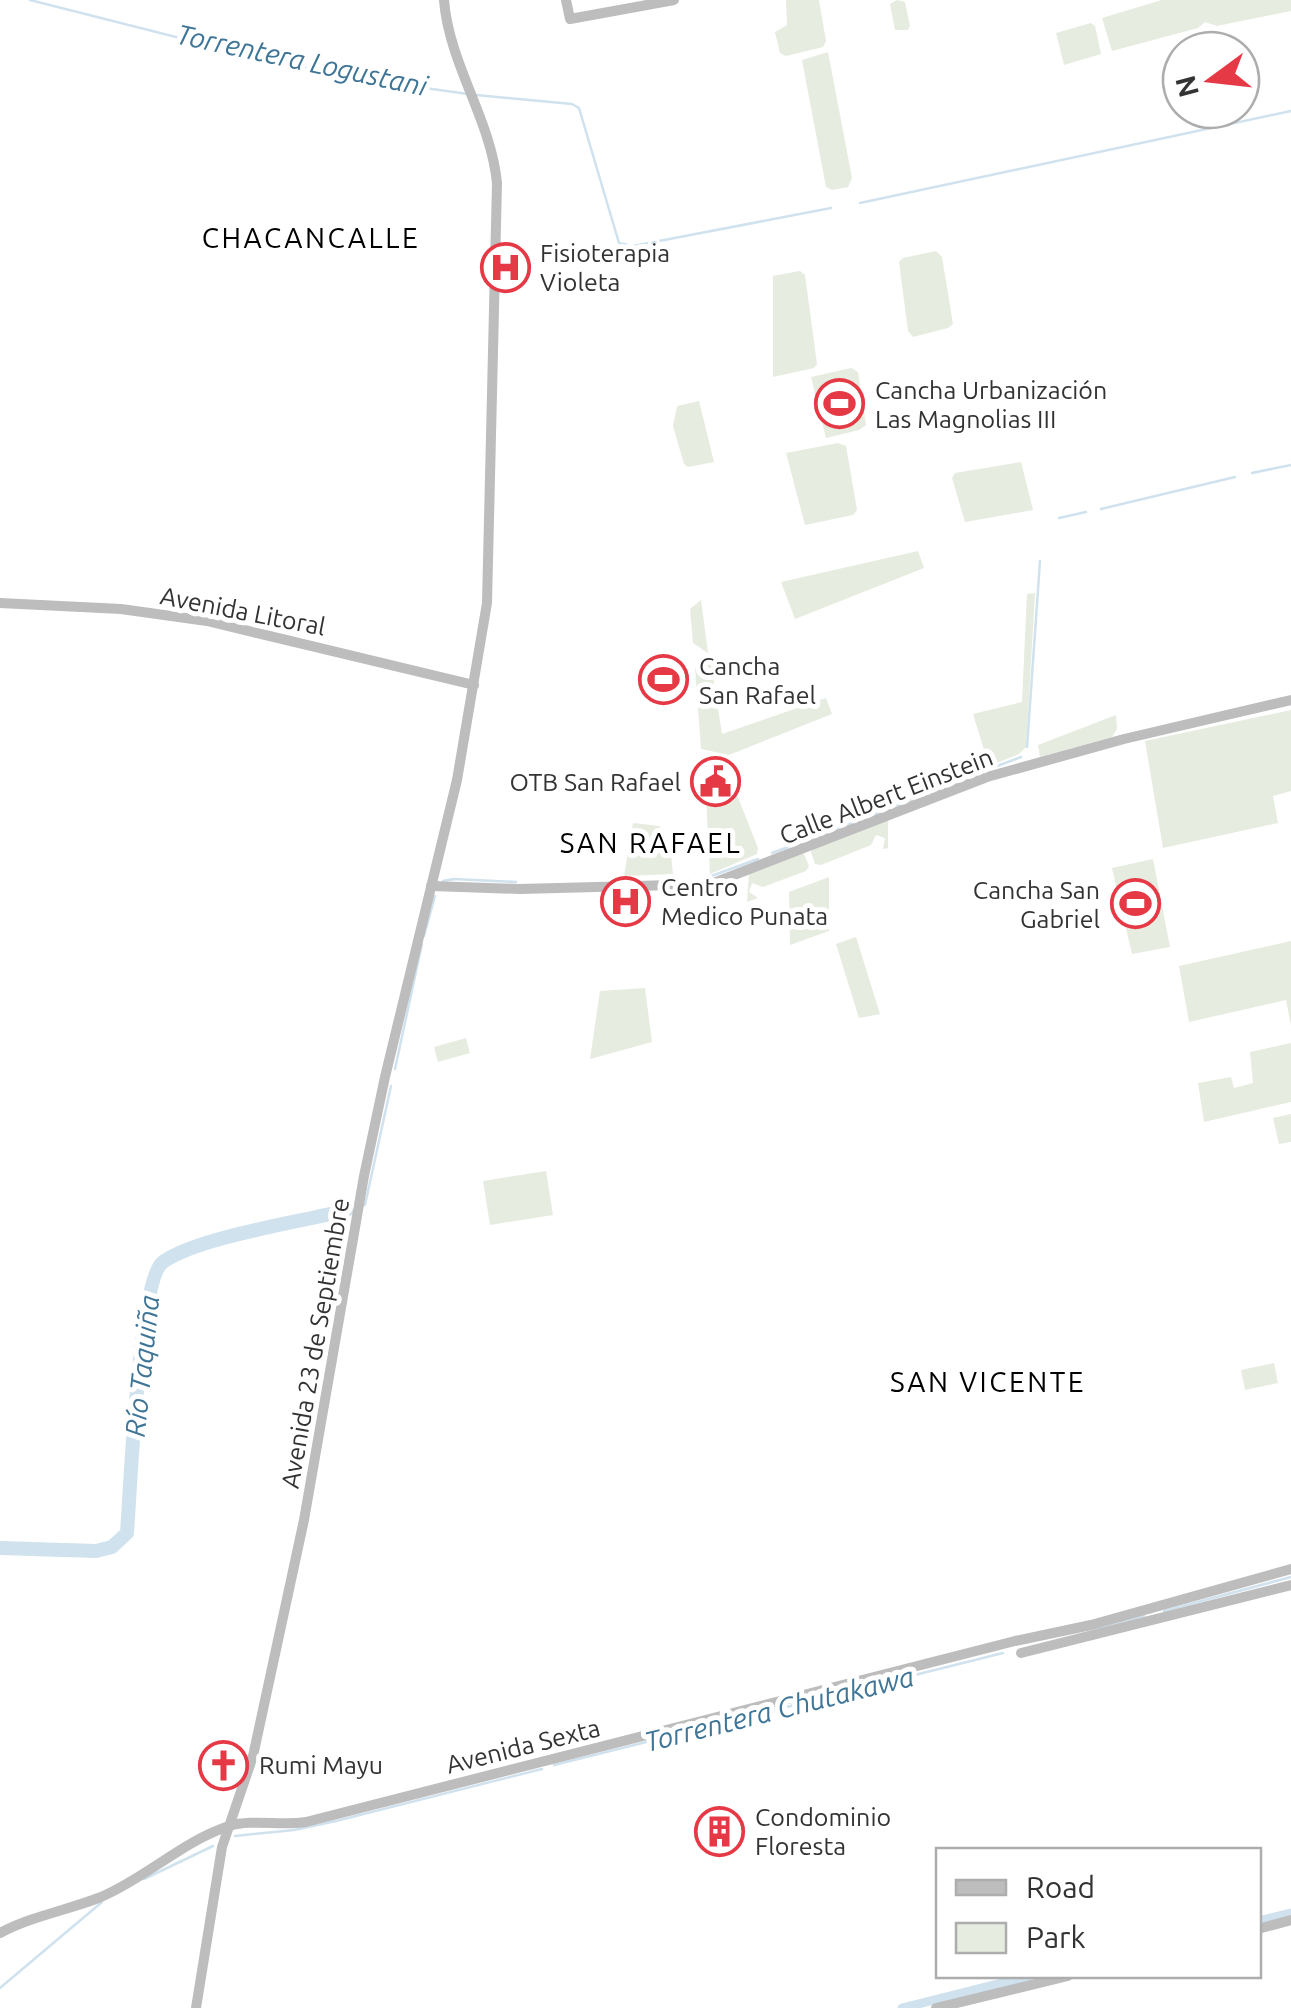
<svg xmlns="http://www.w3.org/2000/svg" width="1291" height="2008" font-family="Ubuntu,sans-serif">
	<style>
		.green { fill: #e6ecdf }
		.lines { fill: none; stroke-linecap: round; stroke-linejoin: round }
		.stream { stroke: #cfe2ee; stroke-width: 2.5 }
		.canal { stroke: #cfe2ee; stroke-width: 9 }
		.river { stroke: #cfe2ee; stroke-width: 14 }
		.secondary { stroke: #bdbdbd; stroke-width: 10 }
		.labels { text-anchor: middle; stroke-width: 10; stroke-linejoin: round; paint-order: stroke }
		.poi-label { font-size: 25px; fill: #333; stroke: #fff; text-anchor: start }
		.street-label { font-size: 25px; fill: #333; stroke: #fff }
		.water-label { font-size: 28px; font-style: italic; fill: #3f7597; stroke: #fff }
		.neighbourhood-label { font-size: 28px; letter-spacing: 2.5px; fill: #000; stroke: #fff }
	</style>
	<rect width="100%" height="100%" fill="#fff"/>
	<g class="green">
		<path d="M786 0H819L826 41 823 47 786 56 780 53 775 32 787 25Z"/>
		<path d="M897 0 905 2 910 26 908 30H895L890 4Z"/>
		<path d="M1162 0H1291V11L1217 26 1205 22 1198 28 1112 51 1102 18Z"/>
		<path d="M1091 23 1095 26 1101 54 1064 65 1056 33Z"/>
		<path d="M828 52 852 178 848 187 832 190 826 187 802 60Z"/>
		<path d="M936 251 942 257 953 324 948 328 913 337 908 331 899 262 903 258Z"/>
		<path d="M800 271 805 275 817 364 814 368 773 377V276Z"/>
		<path d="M851 368 858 372 866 425 859 430 826 438 811 377Z"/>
		<path d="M699 401 714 462 688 467 684 464 673 426 677 406Z"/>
		<path d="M838 443 846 446 857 510 853 515 805 525 786 453Z"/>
		<path d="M1021 462 1033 510 965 522 952 478 955 473Z"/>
		<path d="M918 551 924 568 795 619 781 582Z"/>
		<path d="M1035 593 1026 747 1019 754 989 766 973 714 1022 702 1027 594Z"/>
		<path d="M701 600 708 653 693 643 690 609Z"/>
		<path d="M711 663 722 734 826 698 832 714 729 755 701 749 695 668Z"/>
		<path d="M648 665 685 672 680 695 644 689Z"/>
		<path d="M1291 710V791L1273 796 1278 823 1163 848 1145 741Z"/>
		<path d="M1116 715 1117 729 1112 737 1040 757 1038 745Z"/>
		<path d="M704 759 723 763 726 767 758 848 757 854 710 874Z"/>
		<path d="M888 817V848L883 849 885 838 876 835 871 845 821 865 815 864 811 852 813 848Z"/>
		<path d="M633 823 659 826C672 840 671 856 673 874L624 876Z"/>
		<path d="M800 853 804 854 809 866 806 871 763 887 752 883 749 892 758 898 747 902 749 873Z"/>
		<path d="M1153 859 1170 947 1132 954 1112 868Z"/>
		<path d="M829 877V931L790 945 789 892Z"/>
		<path d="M856 937 880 1014 859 1018 836 944Z"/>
		<path d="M1291 941V1026L1286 1000 1189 1022 1179 966Z"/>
		<path d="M645 988 652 1042 590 1059 600 991Z"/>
		<path d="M466 1038 470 1053 438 1062 434 1047Z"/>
		<path d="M1291 1043V1102L1204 1122 1198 1083 1231 1077 1234 1088 1253 1083 1250 1052Z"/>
		<path d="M1291 1114V1142L1279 1144 1273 1118Z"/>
		<path d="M546 1171 553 1215 490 1225 483 1181Z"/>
		<path d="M1274 1363 1278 1383 1245 1390 1241 1370Z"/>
	</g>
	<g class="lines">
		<g class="stream">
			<path d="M30 0 275 62 382 82 468 94"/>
			<path d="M476 95 572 104 579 108 619 243 633 246 831 208"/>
			<path d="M860 203 1291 111"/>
			<path d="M1252 473 1291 465"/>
			<path d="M1101 509 1235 477"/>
			<path d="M1059 518 1086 512"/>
			<path d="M1027 747 1040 561"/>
			<path d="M992 768 1021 757"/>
			<path d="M874 814 979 773"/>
			<path d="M772 853 861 820"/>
			<path d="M703 879 758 859"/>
			<path d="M443 881 454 879 516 882"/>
			<path d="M424 936 435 896"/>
			<path d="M395 1069 422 944"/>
			<path d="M365 1205 391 1086"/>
			<path d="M1164 1611 1291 1577"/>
			<path d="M1094 1629 1144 1616"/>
			<path d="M554 1765 1003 1653"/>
			<path d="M235 1836 294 1830 336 1821 542 1769"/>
			<path d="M144 1879 213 1846"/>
			<path d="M0 1988 102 1902"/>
		</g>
		<g class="canal">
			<path d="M1258 1921 1291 1913"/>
			<path d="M902 2008 1030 1976"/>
		</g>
		<path class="river" d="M0 1548 96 1551 112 1547 127 1533C130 1493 139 1279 163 1262 198 1237 301 1222 347 1210"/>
		<g class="secondary">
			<path d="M566 0 570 19 674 0"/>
			<path d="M0 603 121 609 207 621 474 685"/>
			<path d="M431 886 520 889 711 884 987 777 1124 739 1291 700"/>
			<path d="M1021 1653 1291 1585"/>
			<path d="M1258 1929 1291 1920"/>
			<path d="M0 1933C32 1916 68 1910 101 1897 146 1878 183 1841 229 1826 253 1819 281 1826 306 1822L1015 1641 1091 1625 1291 1569"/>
			<path d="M196 2008 222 1847 253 1756 304 1520 364 1176 385 1077 457 780 487 603 497 183C491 120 449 64 444 0"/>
			<path d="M936 2008 1068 1976"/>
		</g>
	</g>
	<defs>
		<symbol id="hospital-ring" viewBox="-11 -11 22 22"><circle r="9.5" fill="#fff" stroke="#e63946" stroke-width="1.5"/><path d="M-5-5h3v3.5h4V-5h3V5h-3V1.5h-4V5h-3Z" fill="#e63946"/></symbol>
		<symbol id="stadium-ring" viewBox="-11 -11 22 22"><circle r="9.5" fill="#fff" stroke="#e63946" stroke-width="1.5"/><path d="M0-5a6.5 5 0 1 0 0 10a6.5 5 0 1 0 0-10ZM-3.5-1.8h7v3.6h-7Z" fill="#e63946"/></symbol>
		<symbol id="civic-ring" viewBox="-11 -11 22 22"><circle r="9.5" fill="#fff" stroke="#e63946" stroke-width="1.5"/><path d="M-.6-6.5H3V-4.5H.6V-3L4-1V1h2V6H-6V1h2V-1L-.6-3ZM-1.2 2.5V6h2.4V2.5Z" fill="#e63946"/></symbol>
		<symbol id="church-ring" viewBox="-11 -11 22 22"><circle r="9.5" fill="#fff" stroke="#e63946" stroke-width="1.5"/><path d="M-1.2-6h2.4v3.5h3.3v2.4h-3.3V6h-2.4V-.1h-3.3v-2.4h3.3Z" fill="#e63946"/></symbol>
		<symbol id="building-ring" viewBox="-11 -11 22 22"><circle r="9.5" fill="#fff" stroke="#e63946" stroke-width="1.5"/><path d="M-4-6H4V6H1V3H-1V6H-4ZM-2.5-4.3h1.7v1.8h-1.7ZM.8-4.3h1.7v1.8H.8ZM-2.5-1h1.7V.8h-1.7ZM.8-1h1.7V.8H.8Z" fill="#e63946"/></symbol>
	</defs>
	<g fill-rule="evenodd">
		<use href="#hospital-ring" x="478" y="240" width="55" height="55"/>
		<use href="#stadium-ring" x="812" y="376" width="55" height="55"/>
		<use href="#stadium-ring" x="636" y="652" width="55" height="55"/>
		<use href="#civic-ring" x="688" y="754" width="55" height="55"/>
		<use href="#hospital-ring" x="598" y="874" width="55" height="55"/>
		<use href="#stadium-ring" x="1108" y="876" width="55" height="55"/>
		<use href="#church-ring" x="196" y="1738" width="55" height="55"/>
		<use href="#building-ring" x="692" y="1804" width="55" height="55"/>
	</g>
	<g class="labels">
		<g class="poi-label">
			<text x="540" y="262">Fisioterapia<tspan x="540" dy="29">Violeta</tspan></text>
			<text x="875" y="399">Cancha Urbanización<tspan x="875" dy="29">Las Magnolias III</tspan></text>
			<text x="699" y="675">Cancha<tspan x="699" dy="29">San Rafael</tspan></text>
			<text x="681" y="791" text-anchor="end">OTB San Rafael</text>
			<text x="661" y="896">Centro<tspan x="661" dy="29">Medico Punata</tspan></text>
			<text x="1100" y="899" text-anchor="end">Cancha San<tspan x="1100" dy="29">Gabriel</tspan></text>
			<text x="259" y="1774">Rumi Mayu</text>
			<text x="755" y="1826">Condominio<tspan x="755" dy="29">Floresta</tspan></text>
		</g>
		<g class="street-label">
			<text transform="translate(243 611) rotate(11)" y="9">Avenida Litoral</text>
			<text transform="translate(886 796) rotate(-21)" y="9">Calle Albert Einstein</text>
			<text transform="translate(315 1343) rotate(-80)" y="9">Avenida 23 de Septiembre</text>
			<text transform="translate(523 1746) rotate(-14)" y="9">Avenida Sexta</text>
		</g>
		<g class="water-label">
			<text transform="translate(302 60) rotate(12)" y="10">Torrentera Logustani</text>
			<text transform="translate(142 1366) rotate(-84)" y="10">Río Taquiña</text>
			<text transform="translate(779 1709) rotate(-14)" y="10">Torrentera Chutakawa</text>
		</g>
		<g class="neighbourhood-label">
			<text x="311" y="248">CHACANCALLE</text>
			<text x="651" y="853">SAN RAFAEL</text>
			<text x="988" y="1392">SAN VICENTE</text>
		</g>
	</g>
	<rect x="936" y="1848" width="325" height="130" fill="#ffffff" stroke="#adadad" stroke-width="2.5"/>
	<rect x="956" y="1880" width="50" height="15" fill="#bdbdbd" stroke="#adadad" stroke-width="2.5"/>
	<text x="1026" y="1898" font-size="30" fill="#333333">Road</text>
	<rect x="956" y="1923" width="50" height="30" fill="#e6ecdf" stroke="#adadad" stroke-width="2.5"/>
	<text x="1026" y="1948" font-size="30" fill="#333333">Park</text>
	<g transform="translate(1211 80) rotate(255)"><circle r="48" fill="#ffffff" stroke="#adadad" stroke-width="2.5"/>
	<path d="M0-8L18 38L0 25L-18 38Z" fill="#e63946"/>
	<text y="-15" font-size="28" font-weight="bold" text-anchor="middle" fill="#333333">N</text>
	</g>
</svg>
